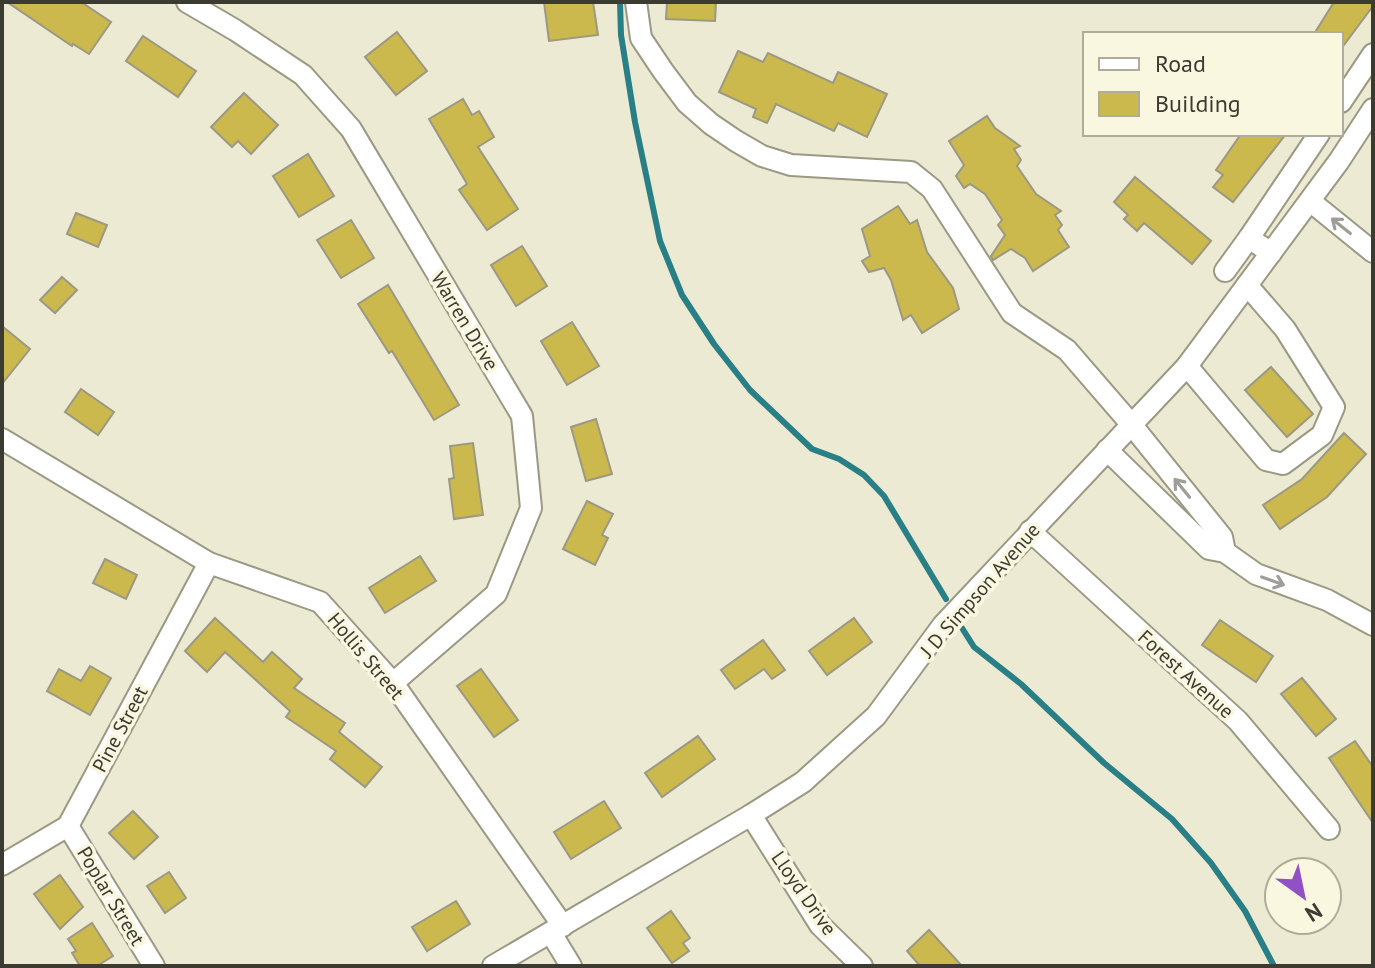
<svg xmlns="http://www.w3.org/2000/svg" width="1375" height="968" font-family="'PT Sans',sans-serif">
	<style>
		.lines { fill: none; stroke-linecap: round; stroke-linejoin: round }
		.stream { stroke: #287f85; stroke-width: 6 }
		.building { fill: #cbb94e; stroke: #9b9883; stroke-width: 2 }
		.minor-casing { stroke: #9b9883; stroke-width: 24 }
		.minor { stroke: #fff; stroke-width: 20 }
		.oneway { stroke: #9e9d98 }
		.labels { text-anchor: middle; stroke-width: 7; stroke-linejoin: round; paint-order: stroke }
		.street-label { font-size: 20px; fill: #3c3b32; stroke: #faf7e0 }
	</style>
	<rect width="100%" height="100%" fill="#edead3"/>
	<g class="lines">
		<g class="stream">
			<path d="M620 2 621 35 635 122 660 241 682 295 714 344 750 390 812 449 839 459 864 475 884 496 946 599"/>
			<path d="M962 628 974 647 1021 684 1104 763 1172 819 1211 863 1245 911 1274 966"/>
		</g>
	</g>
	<g class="building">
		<path d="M7 2H81L111 22 89 54 73 44 72 46Z"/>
		<path d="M544 2H593L598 35 549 41Z"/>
		<path d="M667 2H716L715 21 666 19Z"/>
		<path d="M1334 2H1373V6L1341 49V34H1314Z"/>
		<path d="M397 32 427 71 396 95 365 57Z"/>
		<path d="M143 36 196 71 178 97 126 61Z"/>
		<path d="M738 51 763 62 768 53 833 83 838 72 887 94 867 137 838 123 834 131 776 104 767 123 753 117 756 109 719 92Z"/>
		<path d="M244 93 278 125 251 154 238 141 232 147 211 127Z"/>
		<path d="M463 99 472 115 479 111 494 137 478 147 518 209 487 230 459 190 467 184 429 119Z"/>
		<path d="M987 116 995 128 1020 146 1014 149 1021 160 1017 166 1036 194 1061 211 1055 215 1062 225 1058 230 1069 247 1033 271 1025 258 1011 249 993 260 991 256 1005 235 998 225 1002 220 985 194 970 184 964 188 956 176 964 165 949 141Z"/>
		<path d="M1241 134H1286L1233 202 1213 187 1223 175 1216 170Z"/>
		<path d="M308 154 334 196 299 217 273 176Z"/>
		<path d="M1135 177 1211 241 1192 264 1144 223 1137 231 1124 219 1128 215 1114 202Z"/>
		<path d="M898 206 910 224 917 220 927 252 953 288 959 309 922 333 911 315 903 320 891 280 884 268 869 272 862 261 870 256 862 229Z"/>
		<path d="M76 213 107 225 98 247 67 234Z"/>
		<path d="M351 220 374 258 341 278 317 240Z"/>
		<path d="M522 246 547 286 516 306 491 265Z"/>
		<path d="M62 277 77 290 55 313 40 300Z"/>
		<path d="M388 285 459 405 434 420 392 351 389 353 358 304Z"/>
		<path d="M572 322 599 366 567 385 541 341Z"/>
		<path d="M2 326 30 349 2 384Z"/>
		<path d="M1271 367 1313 414 1287 437 1245 390Z"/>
		<path d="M81 389 114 412 98 435 65 412Z"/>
		<path d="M596 419 612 474 586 481 571 427Z"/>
		<path d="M1344 433 1366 454 1327 497 1280 529 1263 505 1302 479Z"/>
		<path d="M473 443 483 515 454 519 449 479 454 478 450 446Z"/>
		<path d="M587 501 613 514 602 535 608 538 595 565 563 549Z"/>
		<path d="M420 556 436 581 385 613 369 588Z"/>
		<path d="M105 559 137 575 126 599 93 583Z"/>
		<path d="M215 618 263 662 272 652 302 679 294 688 345 723 339 732 382 767 365 787 330 759 336 751 286 717 290 711 225 652 207 672 185 651Z"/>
		<path d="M854 618 872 642 827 675 809 651Z"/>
		<path d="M1220 620 1273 656 1256 682 1202 645Z"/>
		<path d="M763 640 785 670 772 679 764 669 735 689 721 670Z"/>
		<path d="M90 666 111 678 90 715 47 691 59 669 81 681Z"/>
		<path d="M481 669 518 720 494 737 457 686Z"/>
		<path d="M1302 678 1336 719 1316 736 1281 694Z"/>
		<path d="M698 736 715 759 662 797 645 773Z"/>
		<path d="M1355 741 1373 767V823L1329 758Z"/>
		<path d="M604 801 621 828 571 859 554 832Z"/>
		<path d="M133 811 158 837 134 859 109 833Z"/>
		<path d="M169 872 186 898 165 913 147 886Z"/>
		<path d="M60 875 83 907 60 929 34 894Z"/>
		<path d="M456 901 470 924 427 951 412 927Z"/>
		<path d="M671 911 690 938 683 943 689 951 672 963 647 928Z"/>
		<path d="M92 923 113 956 97 966H80L72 953 76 951 68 939Z"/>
		<path d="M929 930 962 966H920L907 951Z"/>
	</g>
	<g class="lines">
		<defs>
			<g id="minor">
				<path d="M187 2 235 30 303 75 351 129 522 416 531 508 496 594 393 683"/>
				<path d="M636 2 641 38 663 71 687 103 711 124 736 141 762 156 791 165 911 172 932 189 1012 313 1067 350 1131 424 1222 537 1225 552"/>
				<path d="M1341 102 1373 54"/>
				<path d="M1310 201 1373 252"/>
				<path d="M1271 253 1249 238 1319 134"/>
				<path d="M1225 271 1249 238"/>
				<path d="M1187 366 1266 460 1283 464 1322 435 1334 407 1285 329 1247 285"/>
				<path d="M2 439 209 563 320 602 393 683 563 926"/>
				<path d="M1107 450 1209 549 1225 552 1256 574 1327 600 1373 625"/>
				<path d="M1030 531 1238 721 1329 829"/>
				<path d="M751 815 820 925 862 966"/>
				<path d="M68 826 154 966"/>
				<path d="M2 865 68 826 209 563"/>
				<path d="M551 933 571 966"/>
				<path d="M493 966 751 815 803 782 876 716 943 625 1187 366 1339 161 1373 109"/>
			</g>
		</defs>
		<use href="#minor" class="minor-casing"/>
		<use href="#minor" class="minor"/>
	</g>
	<defs><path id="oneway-shaft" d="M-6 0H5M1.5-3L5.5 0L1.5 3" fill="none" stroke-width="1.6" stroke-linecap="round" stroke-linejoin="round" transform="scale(2)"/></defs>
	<g class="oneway">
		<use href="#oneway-shaft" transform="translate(1341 226) rotate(-141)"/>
		<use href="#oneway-shaft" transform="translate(1182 488) rotate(-129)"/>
		<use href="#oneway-shaft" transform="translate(1273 581) rotate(20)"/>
	</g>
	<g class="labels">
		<g class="street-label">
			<text transform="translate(465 321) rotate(59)" y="7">Warren Drive</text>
			<text transform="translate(980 590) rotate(-49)" y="7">J D Simpson Avenue</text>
			<text transform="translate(366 656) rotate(50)" y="7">Hollis Street</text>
			<text transform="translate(1186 674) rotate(42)" y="7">Forest Avenue</text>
			<text transform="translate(120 729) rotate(-62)" y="7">Pine Street</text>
			<text transform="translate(804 893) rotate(55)" y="7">Lloyd Drive</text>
			<text transform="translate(111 896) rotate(59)" y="7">Poplar Street</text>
		</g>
	</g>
	<rect width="1375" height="968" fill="none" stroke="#3c3b32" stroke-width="8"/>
	<rect x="1083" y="32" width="260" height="104" fill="#faf7e0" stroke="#aeac9a" stroke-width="2"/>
	<rect x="1099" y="58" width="40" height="12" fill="#ffffff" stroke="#aeac9a" stroke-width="2"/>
	<text x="1155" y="72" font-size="24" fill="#3c3b32">Road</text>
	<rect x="1099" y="92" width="40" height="24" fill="#cbb94e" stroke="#aeac9a" stroke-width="2"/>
	<text x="1155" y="112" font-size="24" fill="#3c3b32">Building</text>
	<g transform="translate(1303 896) rotate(147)"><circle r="38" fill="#faf7e0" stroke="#aeac9a" stroke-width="2"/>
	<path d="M0-6L14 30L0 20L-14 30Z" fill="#9250c5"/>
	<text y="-12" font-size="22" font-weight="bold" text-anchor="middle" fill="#3c3b32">N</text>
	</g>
</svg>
